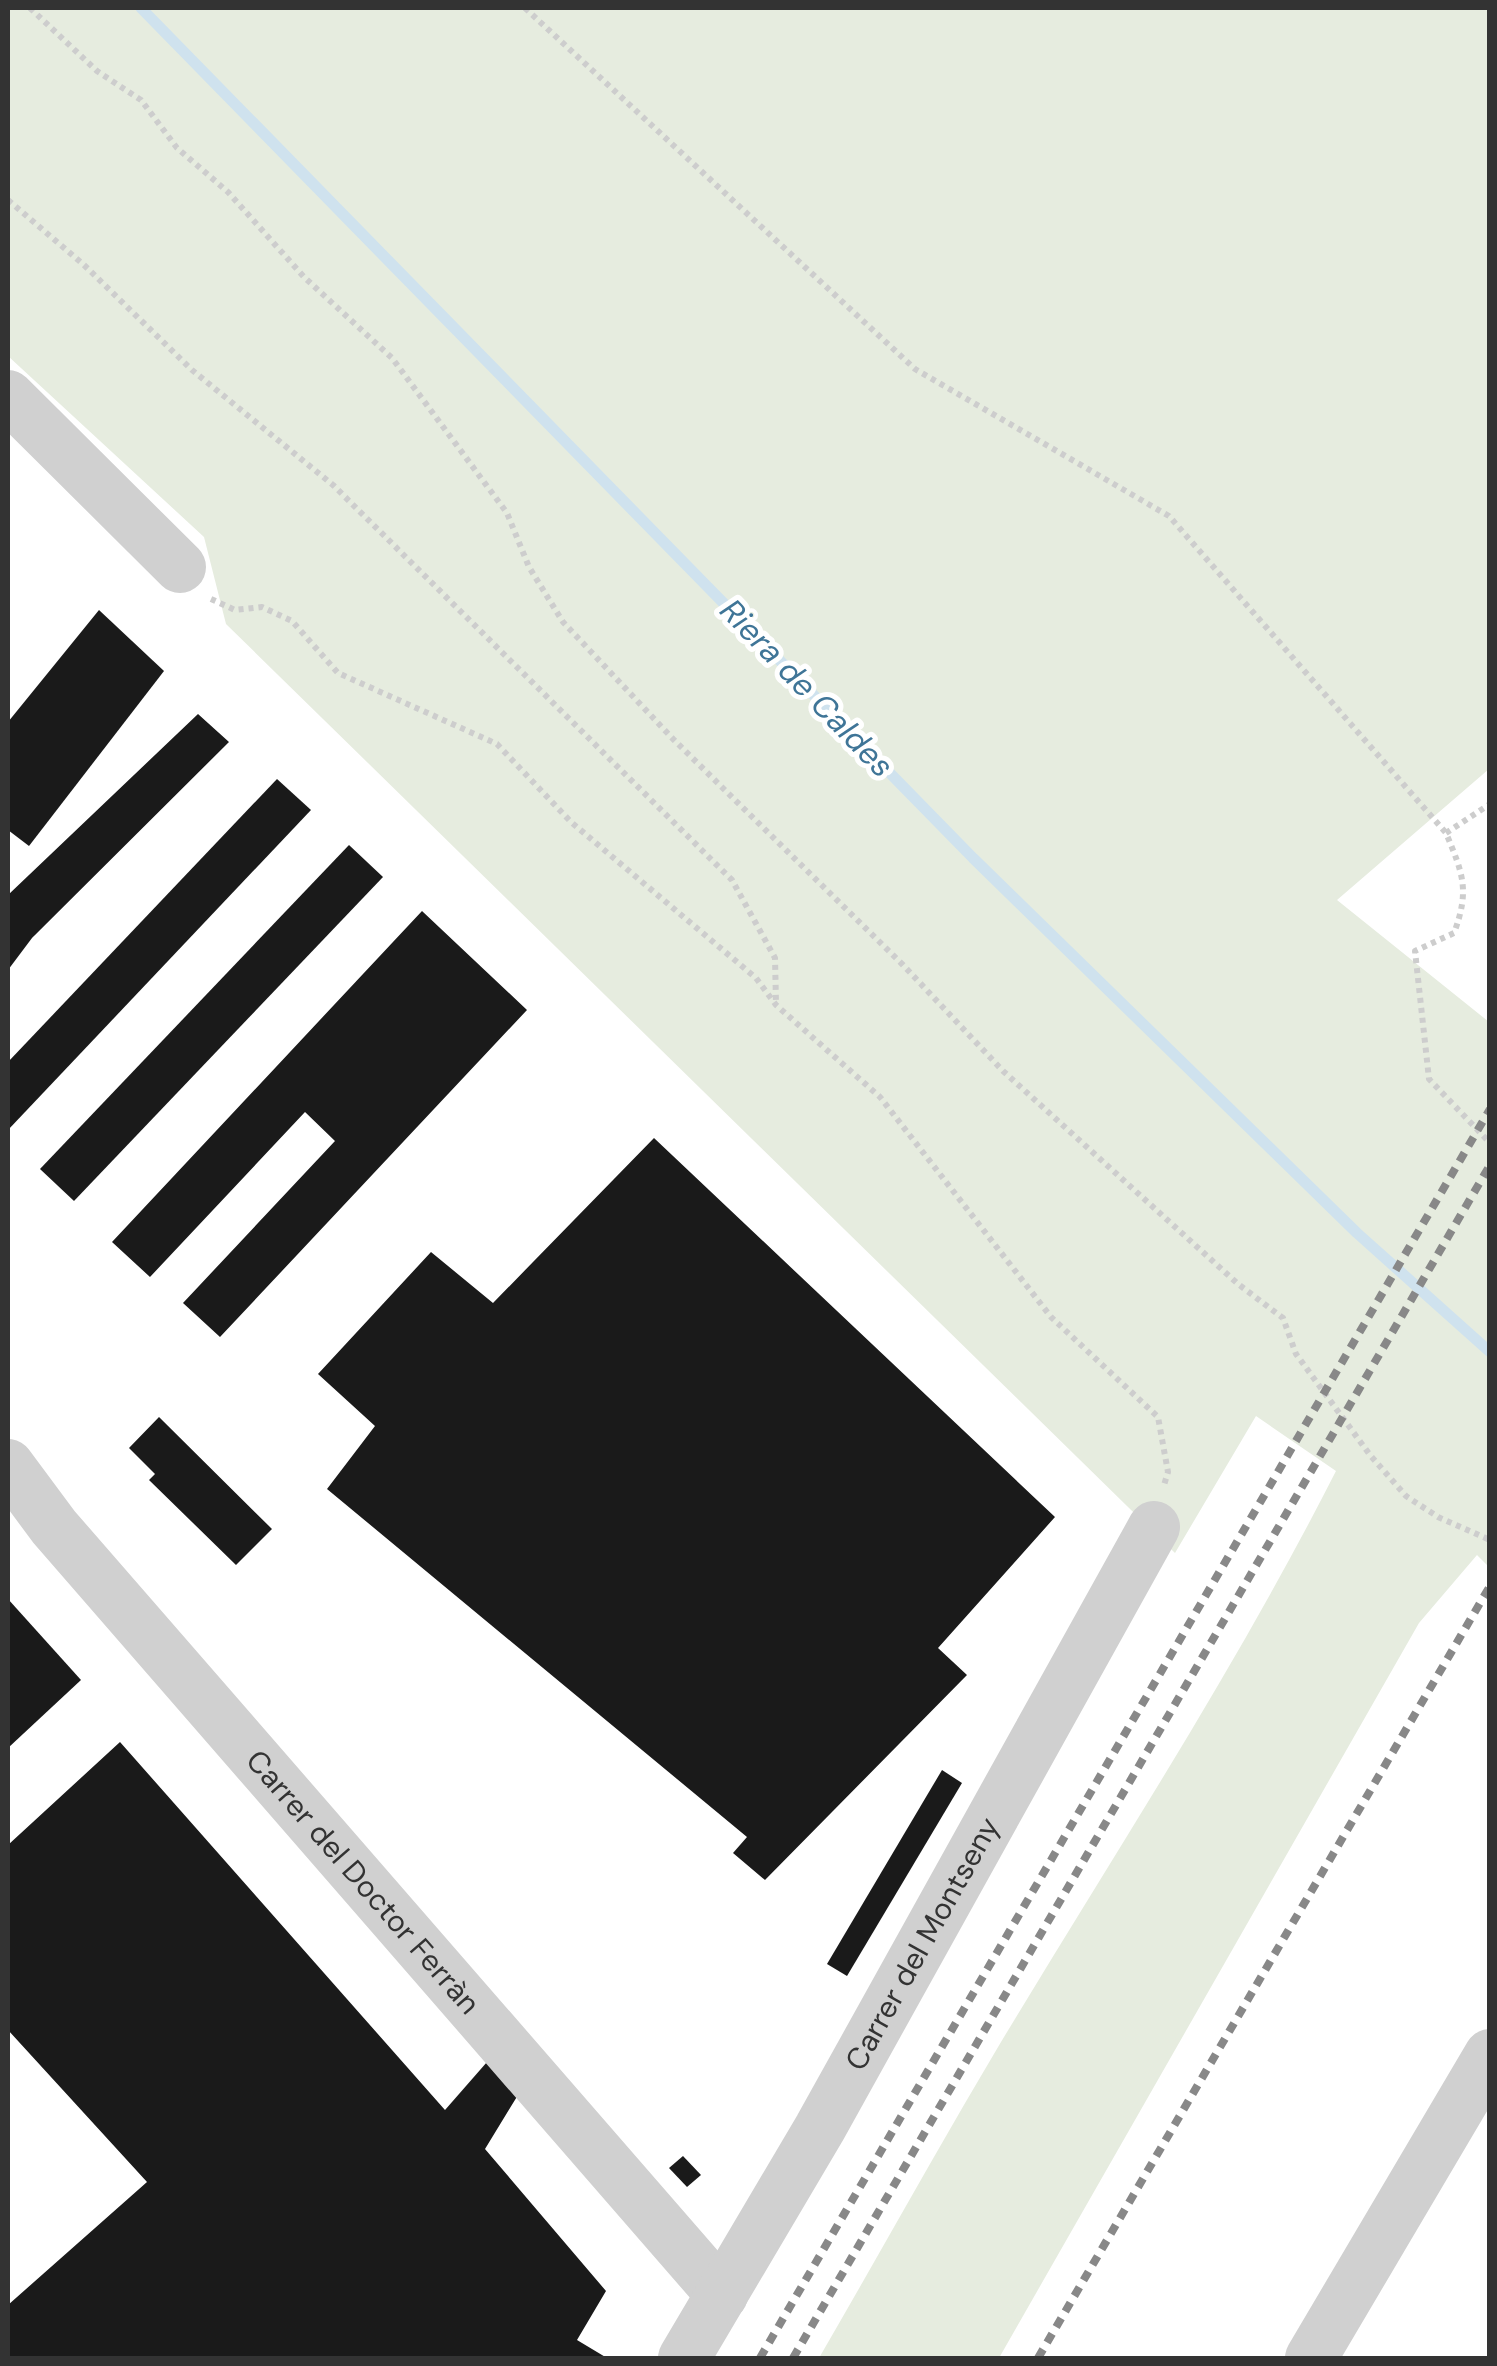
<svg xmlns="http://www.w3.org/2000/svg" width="1497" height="2366" font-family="'DM Sans',sans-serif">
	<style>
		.green { fill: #e6ecdf }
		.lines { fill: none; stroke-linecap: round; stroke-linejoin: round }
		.stream { stroke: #cfe2ee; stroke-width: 11 }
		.building { fill: #1a1a1a }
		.path { stroke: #cdcdcd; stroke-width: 6; stroke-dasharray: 5 5; stroke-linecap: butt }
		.minor { stroke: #d0d0d0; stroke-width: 52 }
		.rail { stroke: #888; stroke-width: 8; stroke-dasharray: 10 8; stroke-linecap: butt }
		.labels { text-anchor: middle; stroke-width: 10; stroke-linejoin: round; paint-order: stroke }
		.street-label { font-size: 30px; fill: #333; stroke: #fff }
		.water-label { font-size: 32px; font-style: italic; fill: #3f7597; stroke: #fff }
	</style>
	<rect width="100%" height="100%" fill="#fff"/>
	<path class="green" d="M8 8H1489V769L1337 900 1489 1022V1567L1477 1555 1419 1623 999 2358H819C880 2253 939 2146 1001 2042 1115 1853 1236 1668 1336 1471L1256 1416 1175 1553 226 624 204 537 8 356Z"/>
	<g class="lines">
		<path class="stream" d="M141 8 973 858 1357 1233 1490 1352"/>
	</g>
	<g class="building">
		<path d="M99 610 164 671 29 846 8 830V722Z"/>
		<path d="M198 714 229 742 32 938 8 970V895Z"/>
		<path d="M277 779 311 810 8 1130V1062Z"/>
		<path d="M349 845 383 877 74 1201 40 1169Z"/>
		<path d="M422 911 527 1010 220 1337 183 1303 335 1141 305 1112 150 1277 112 1242Z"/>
		<path d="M654 1138 1055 1517 938 1648 967 1675 765 1880 733 1853 747 1837 327 1489 375 1426 318 1374 431 1252 493 1303Z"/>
		<path d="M159 1417 272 1529 236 1565 149 1480 155 1474 129 1448Z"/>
		<path d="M8 1599 81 1680 8 1748Z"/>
		<path d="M120 1742 445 2110 487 2062 518 2095 485 2149 606 2291 577 2340 607 2358H8V2305L147 2182 8 2030V1845Z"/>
		<path d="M942 1770 962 1783 847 1976 827 1964Z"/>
		<path d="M683 2156 701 2175 687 2187 669 2168Z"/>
	</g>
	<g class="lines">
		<g class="path">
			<path d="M30 8 97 71 141 100 177 148 228 192 304 277 392 358 507 513 529 567 563 622 674 740 903 965 1003 1071 1238 1284 1283 1318 1296 1354 1370 1455 1406 1496 1438 1517 1490 1540"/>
			<path d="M525 8 915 369 1169 516 1446 833C1463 874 1470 890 1454 933L1415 951 1429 1079 1490 1143"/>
			<path d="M8 200 84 265 192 370 333 485 732 880 775 958 776 1003"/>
			<path d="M211 599 235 610 262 607 292 621 338 673 497 744 571 822 756 978 776 1005 880 1097 1051 1317 1158 1417 1168 1472 1164 1485"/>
			<path d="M1446 833 1490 804"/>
		</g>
		<g class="minor">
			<path d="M8 396 180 567"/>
			<path id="s1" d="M8 1465 54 1527 722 2295"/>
			<path id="s2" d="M684 2358 820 2128 1154 1527"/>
			<path d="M1311 2358 1490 2055"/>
		</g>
		<g class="rail">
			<path d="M760 2358 1490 1109"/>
			<path d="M793 2358 1490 1165"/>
			<path d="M1038 2358 1490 1586"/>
		</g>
	</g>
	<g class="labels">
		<g class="street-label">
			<text dy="10" stroke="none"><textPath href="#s1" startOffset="548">Carrer del Doctor Ferràn</textPath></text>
			<text dy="10" stroke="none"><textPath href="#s2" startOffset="478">Carrer del Montseny</textPath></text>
		</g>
		<g class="water-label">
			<text transform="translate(807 688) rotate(46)" y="11">Riera de Caldes</text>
		</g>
	</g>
	<rect width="1497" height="2366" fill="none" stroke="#333333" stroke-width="20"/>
</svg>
